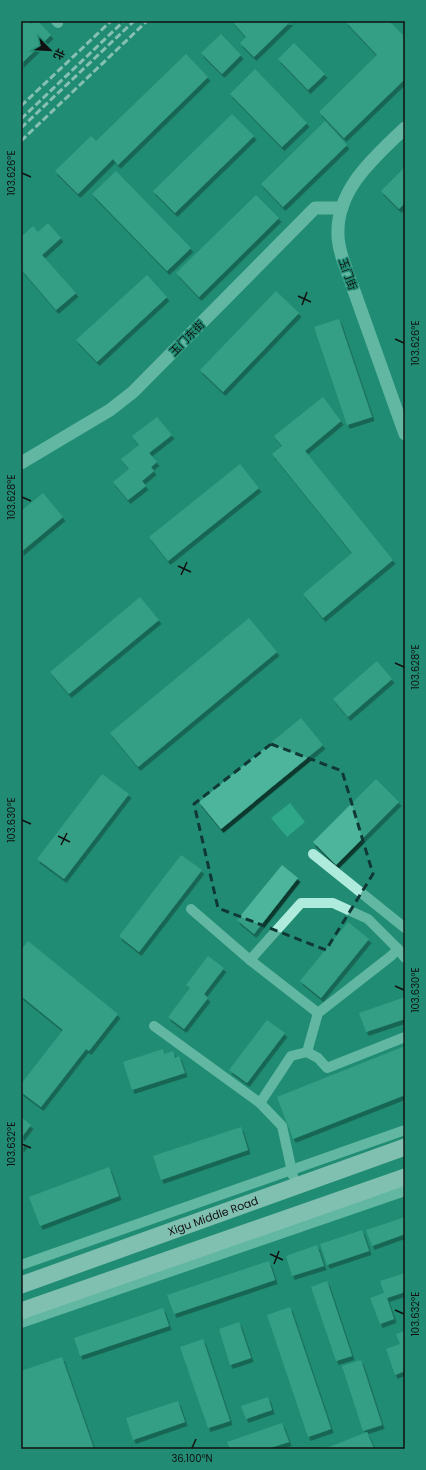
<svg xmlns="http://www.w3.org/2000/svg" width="426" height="1470" font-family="Poppins,'Noto Sans SC',sans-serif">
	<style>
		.green { fill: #2ea688 }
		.building { fill: #4eb59c; filter: url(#shadow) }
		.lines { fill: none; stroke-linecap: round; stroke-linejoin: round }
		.minor { stroke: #afebdc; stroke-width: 10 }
		.tertiary { stroke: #afebdc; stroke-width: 13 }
		.primary { stroke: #f4fefc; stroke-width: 17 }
		.rail { stroke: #fff; stroke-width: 3; stroke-dasharray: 7 3; stroke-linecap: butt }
		.marked { fill: none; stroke: #103936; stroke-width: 3; stroke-dasharray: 8 5; stroke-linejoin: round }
		.ticks { fill: none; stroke: #111; stroke-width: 1.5 }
		.labels { text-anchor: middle; stroke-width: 3; stroke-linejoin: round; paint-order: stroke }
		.street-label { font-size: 11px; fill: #111; stroke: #218c73 }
		.neatline { fill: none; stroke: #111; stroke-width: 1.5 }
		.ticks-label { font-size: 10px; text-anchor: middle; fill: #111 }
	</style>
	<defs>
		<filter id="shadow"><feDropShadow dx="2.5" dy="4" stdDeviation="0" flood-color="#0009"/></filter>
	</defs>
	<rect width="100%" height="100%" fill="#218c73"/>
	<path class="green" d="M290 803 305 822 287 837 271 818Z"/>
	<g class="building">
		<path d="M21 21H29L31 24 34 21H38L51 35 21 64Z"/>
		<path d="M232 21H291L254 57 240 43 246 37Z"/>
		<path d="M345 21H389L405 37V79L344 138 319 112 377 55Z"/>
		<path d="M221 34 241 55 222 74 201 53Z"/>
		<path d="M294 43 325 74 308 90 278 59Z"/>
		<path d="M186 54 208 77 118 165 113 159 78 194 55 171 91 136 96 141Z"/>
		<path d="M255 69 307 123 282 147 230 94Z"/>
		<path d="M232 114 254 136 175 213 153 191Z"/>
		<path d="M325 121 347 145 283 207 261 184Z"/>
		<path d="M405 167V203L399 209 381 191Z"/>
		<path d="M116 171 191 248 167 271 92 194Z"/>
		<path d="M256 195 279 218 199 297 176 273Z"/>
		<path d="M48 223 61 238 42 255 76 293 56 310 21 269V237L33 226 38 232Z"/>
		<path d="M147 275 167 297 97 362 76 340Z"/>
		<path d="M276 291 299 313 223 392 200 370Z"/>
		<path d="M339 319 372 417 347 425 314 327Z"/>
		<path d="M323 397 341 421 305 451 393 560 323 618 303 594 352 553 272 454 282 446 274 436Z"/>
		<path d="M157 417 172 435 149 453 157 462 151 467 154 471 142 481 146 486 128 500 113 482 129 469 121 459 139 445 132 436Z"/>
		<path d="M240 464 259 488 168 561 149 537Z"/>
		<path d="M43 493 63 517 21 552V511Z"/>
		<path d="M140 597 159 620 69 694 50 672Z"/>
		<path d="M249 618 277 652 138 767 110 733Z"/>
		<path d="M377 661 392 679 348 717 333 699Z"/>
		<path d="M301 718 323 745 221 829 199 802Z"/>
		<path d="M102 774 129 794 64 879 37 859Z"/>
		<path d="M376 779 399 802 336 865 313 842Z"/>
		<path d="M181 855 202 870 139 952 119 936Z"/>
		<path d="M282 865 298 878 254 934 237 920Z"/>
		<path d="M348 922 369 939 321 998 300 981Z"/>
		<path d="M28 941 118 1014 89 1051 86 1049 41 1107 21 1092V1084L63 1030 21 996V950Z"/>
		<path d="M208 956 224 968 204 994 208 998 184 1029 168 1017 190 988 186 985Z"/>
		<path d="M405 997V1019L366 1032 359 1013Z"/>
		<path d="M267 1020 285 1033 247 1083 229 1070Z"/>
		<path d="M405 1046V1095L293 1139 277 1097Z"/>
		<path d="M163 1049 164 1054 173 1051 175 1058 179 1056 185 1073 132 1090 123 1062Z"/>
		<path d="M21 1117 31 1125 21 1138Z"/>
		<path d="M241 1127 248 1150 161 1180 153 1156Z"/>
		<path d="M21 1141 25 1144 21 1149Z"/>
		<path d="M109 1167 119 1196 40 1226 29 1197Z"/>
		<path d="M405 1217V1234L372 1246 366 1230Z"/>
		<path d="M362 1230 369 1251 327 1265 320 1244Z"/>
		<path d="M317 1245 324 1266 292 1276 286 1256Z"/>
		<path d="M269 1261 275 1280 174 1314 167 1295Z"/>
		<path d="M405 1273V1292L387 1298 394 1319 380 1324 370 1298 384 1293 380 1281Z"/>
		<path d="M327 1281 352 1356 336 1361 311 1287Z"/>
		<path d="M290 1307 331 1429 308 1437 267 1315Z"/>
		<path d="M163 1308 169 1326 80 1356 74 1338Z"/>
		<path d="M239 1322 251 1358 230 1365 219 1329Z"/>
		<path d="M405 1331V1371L395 1375 386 1349 400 1344 396 1334Z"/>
		<path d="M203 1339 230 1421 208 1428 180 1347Z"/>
		<path d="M62 1357 94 1449H21V1371Z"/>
		<path d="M361 1360 382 1425 363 1431 342 1366Z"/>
		<path d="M268 1397 272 1410 246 1419 241 1406Z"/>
		<path d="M178 1401 185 1422 133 1440 126 1418Z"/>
		<path d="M282 1423 289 1442 267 1449H230L227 1442Z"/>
		<path d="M367 1432 374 1449H324Z"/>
	</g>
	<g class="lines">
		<g class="minor">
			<path d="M56 21 58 23"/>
			<path d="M313 854 405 928"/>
			<path d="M191 909 250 960 318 1013"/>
			<path d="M250 960 301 903H333L368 919 398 949 405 958"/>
			<path d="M154 1026 260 1103 282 1126 293 1176"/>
			<path d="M307 1052 318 1013 391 956 398 949"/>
			<path d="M260 1103 291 1056 307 1052 318 1058 327 1068 405 1037"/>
			<path d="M21 1265 405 1130"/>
			<path d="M21 1323 405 1191"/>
		</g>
		<g class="tertiary">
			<path d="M405 128C375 157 336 189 338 235 338 243 340 250 342 257L405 434"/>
			<path d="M21 463 110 410 133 392 315 208H342"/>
		</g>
		<g class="primary">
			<path id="s1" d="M21 1285 405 1147"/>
			<path d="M21 1311 405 1177"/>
		</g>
		<g class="rail">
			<path d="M21 106 111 21"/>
			<path d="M21 119 124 21"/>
			<path d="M21 128 134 21"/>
			<path d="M21 141 147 21"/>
		</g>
	</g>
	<path d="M0 0H426V1470H0ZM271 744 342 771 373 874 326 950 218 908 194 804Z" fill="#218c73" fill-opacity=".55" fill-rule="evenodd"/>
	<path class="marked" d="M271 744 342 771 373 874 326 950 218 908 194 804Z"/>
	<path class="ticks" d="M22 173 31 177M298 296 311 302M302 305 307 292M395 339 404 343M22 497 31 501M178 566 191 572M181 575 187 562M395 663 404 667M22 820 31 824M58 836 70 842M61 845 67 833M395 986 404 990M22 1144 31 1148M270 1254 283 1260M274 1264 279 1251M395 1310 404 1314M192 1448 196 1439"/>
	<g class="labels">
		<g class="street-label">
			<text transform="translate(348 274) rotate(71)" y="4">玉门街</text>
			<text transform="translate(187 338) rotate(-45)" y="4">玉门东街</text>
			<text dy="4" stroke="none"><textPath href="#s1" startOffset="204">Xigu Middle Road</textPath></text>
		</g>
	</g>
	<rect width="426" height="1470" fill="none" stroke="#218c73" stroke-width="44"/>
	<g transform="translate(50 50) rotate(114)" stroke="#218c73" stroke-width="3" paint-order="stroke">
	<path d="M0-3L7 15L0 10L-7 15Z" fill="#111111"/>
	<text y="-6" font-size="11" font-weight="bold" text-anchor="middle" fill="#111111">北</text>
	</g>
	<rect x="22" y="22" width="382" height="1426" class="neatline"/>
	<g class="ticks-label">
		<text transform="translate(11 173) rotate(-90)" y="4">103.626°E</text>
		<text transform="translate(415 343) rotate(-90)" y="4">103.626°E</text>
		<text transform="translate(11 497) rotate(-90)" y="4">103.628°E</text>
		<text transform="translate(415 667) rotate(-90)" y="4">103.628°E</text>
		<text transform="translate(11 820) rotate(-90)" y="4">103.630°E</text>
		<text transform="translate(415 990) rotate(-90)" y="4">103.630°E</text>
		<text transform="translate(11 1144) rotate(-90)" y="4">103.632°E</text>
		<text transform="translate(415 1314) rotate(-90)" y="4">103.632°E</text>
		<text x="192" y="1462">36.100°N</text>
	</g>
</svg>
